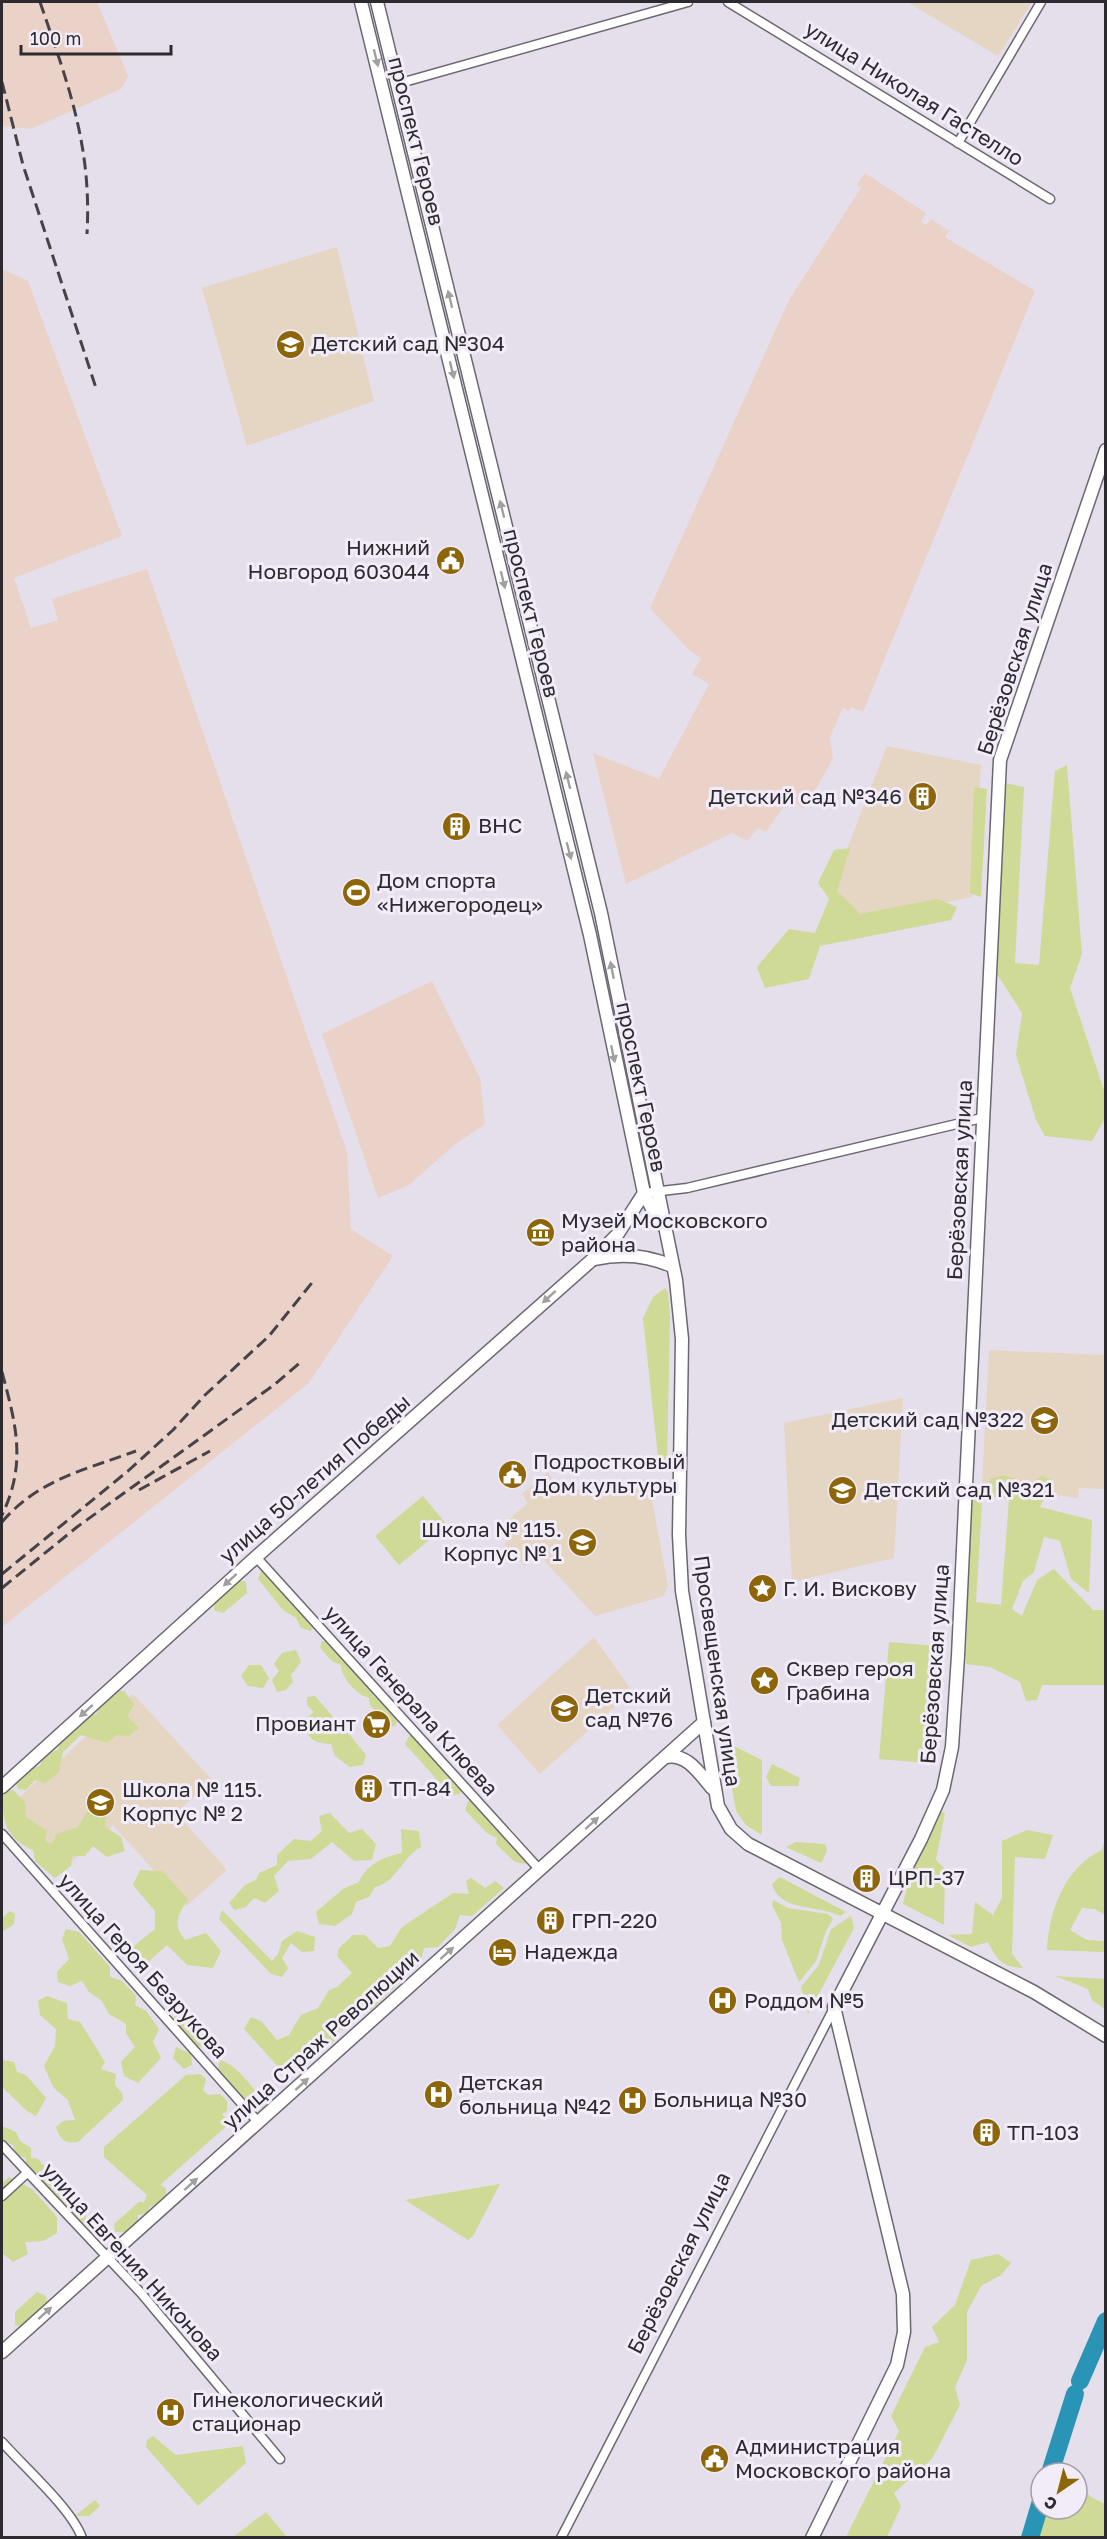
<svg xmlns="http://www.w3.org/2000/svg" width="1107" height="2539" font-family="'Golos Text',sans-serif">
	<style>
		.industrial { fill: #ead2c8 }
		.education { fill: #e5d5c3 }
		.green { fill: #ceda95 }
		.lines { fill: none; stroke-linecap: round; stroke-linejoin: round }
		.river { stroke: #2a94b6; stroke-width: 18 }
		.street-casing { stroke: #6c6771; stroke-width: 11 }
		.secondary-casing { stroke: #6c6771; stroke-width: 15 }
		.street { stroke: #fff; stroke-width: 8 }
		.secondary { stroke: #fff; stroke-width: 12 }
		.rail { stroke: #464248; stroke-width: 3; stroke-dasharray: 12 6; stroke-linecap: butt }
		.oneway { fill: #a09fa1 }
		.labels { text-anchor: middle; stroke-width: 6; stroke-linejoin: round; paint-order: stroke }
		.street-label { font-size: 21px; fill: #2d2a2f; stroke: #f2ecf9 }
		.poi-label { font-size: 21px; fill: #2d2a2f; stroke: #f2ecf9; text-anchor: start }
	</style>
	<rect width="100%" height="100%" fill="#e5dfeb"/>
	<g class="industrial">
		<path d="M2 2H97L128 76 121 89 31 129 2 126Z"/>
		<path d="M865 173 926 213 921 222 926 225 931 219 949 231 945 237 1035 291 863 712 851 707 849 711 843 708 830 737 833 759 804 809 789 799 766 832 758 828 747 841 732 833 626 884 593 753 659 779 709 684 692 674 701 658 689 650 650 608 789 300 861 188 857 185Z"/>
		<path d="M2 269 28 281 122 536 14 578 31 628 58 620 52 599 147 569 347 1152 351 1229 393 1256 309 1383 2 1627Z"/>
		<path d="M432 981 480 1078 485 1124 454 1145 409 1185 378 1198 322 1034Z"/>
	</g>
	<g class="education">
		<path d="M907 2H1032L998 56Z"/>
		<path d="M337 247 374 401 247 446 202 288Z"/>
		<path d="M887 746 981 765 972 897 857 921 829 895Z"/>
		<path d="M989 1350 1105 1355V1489L1079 1488 1078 1498 982 1485Z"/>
		<path d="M903 1398 894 1558 792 1582 784 1423Z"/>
		<path d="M548 1472 557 1491 567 1492 602 1482 605 1490 648 1479 668 1586 664 1596 595 1616 539 1555 525 1566 504 1544 508 1540 504 1536 514 1527 509 1519 528 1503 522 1494Z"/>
		<path d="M594 1637 632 1691 540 1774 497 1725Z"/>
		<path d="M133 1694 212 1780 176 1813 227 1870 186 1906 113 1825 58 1874 3 1812Z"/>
	</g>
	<g class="green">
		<path d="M1067 765 1082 954 1070 988 1105 1093V1118L1092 1141 1045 1136 1036 1120 1016 1055 1022 1013 997 974 1004 783 1024 787 1015 963 1039 965 1055 771Z"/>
		<path d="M974 787 987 789 981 897 970 893Z"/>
		<path d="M850 848 837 891 860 914 937 899 957 907 951 920 820 946 809 979 765 988 757 967 789 929 815 933 829 899 818 883 834 850Z"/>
		<path d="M665 1288 668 1292 670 1317 667 1465H660L658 1457 643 1318 653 1297Z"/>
		<path d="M1003 1475 1030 1483 1042 1476 1054 1481 1040 1507 1092 1520 1089 1593 1071 1579 1060 1541 1044 1537 1034 1572 1023 1581 1012 1609 1022 1616 1037 1580 1054 1569 1093 1610H1105V1685H1042L1037 1700 1026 1701 1020 1682 990 1667 966 1664 969 1497 982 1503 976 1602 1001 1605 1009 1499 984 1496 990 1479Z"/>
		<path d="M423 1496 447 1525 399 1565 375 1536Z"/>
		<path d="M262 1569C279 1579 302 1595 304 1616L315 1624 311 1631 301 1628 296 1618 283 1610 258 1579Z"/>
		<path d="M236 1579 246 1582 247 1593 223 1613 214 1610V1598Z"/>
		<path d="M322 1641C333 1643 340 1651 343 1662H349L370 1686 373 1696 382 1700 398 1719 395 1726H388L370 1705 369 1698C356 1694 342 1679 341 1665L333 1662 320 1648Z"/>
		<path d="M889 1642 937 1646 927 1763 879 1759Z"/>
		<path d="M296 1650 301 1662 291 1675 293 1682 286 1690 277 1692 272 1680 279 1671 274 1664 282 1653Z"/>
		<path d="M249 1665H261L269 1678 263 1688 248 1686 241 1676Z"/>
		<path d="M114 1690 124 1691 134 1704 127 1716 139 1728 129 1736 117 1735 107 1743 81 1735 63 1752 59 1772 45 1783 35 1780 26 1790 18 1789 15 1779 25 1770 40 1766 44 1753 58 1750C61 1733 81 1715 97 1714L99 1704Z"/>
		<path d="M315 1696 333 1717V1726L345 1729 366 1755 363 1765 350 1767 335 1756 331 1744C314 1743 308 1739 303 1722L314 1712 307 1705V1697Z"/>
		<path d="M411 1733 462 1785 460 1794 451 1795 405 1744Z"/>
		<path d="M724 1741 762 1760V1835L746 1825 736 1811Z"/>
		<path d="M772 1764 800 1778 798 1786H771L766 1777Z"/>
		<path d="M4 1790H13L25 1802 26 1817 47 1831 45 1842 52 1843 57 1834 78 1827 89 1809 106 1814 105 1827 121 1837 125 1851 107 1857 93 1846 85 1856H72L71 1866 55 1878 35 1861 33 1850C5 1838 2 1819 2 1792Z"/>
		<path d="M468 1801H475L499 1825V1834L509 1836 527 1854 526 1864 515 1862 496 1844 497 1838 487 1833 465 1810Z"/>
		<path d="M938 1811 945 1813 936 1860 945 1869 944 1925 903 1904 911 1869Z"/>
		<path d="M330 1813 349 1833 362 1829 376 1844 372 1860 354 1861 332 1842 311 1859 288 1861 274 1876 279 1891 265 1903 254 1898 246 1907 234 1910 229 1903 245 1885 256 1880 259 1873 277 1865V1855L294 1839 311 1841 322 1831 319 1816Z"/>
		<path d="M401 1829 419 1831 421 1847C402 1857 398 1881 375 1887L369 1897 356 1902 352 1914 335 1926 319 1924 316 1912 343 1889 359 1882C367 1864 383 1857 402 1853Z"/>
		<path d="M1027 1830 1053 1835 1045 1859 1015 1857 1012 1954 1023 1968C1002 1967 997 1960 988 1942L971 1947 948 1935 972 1934 975 1902 993 1915 1002 1898V1841Z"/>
		<path d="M1105 1838V1915L1095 1909 1082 1908 1070 1930 1087 1940 1105 1941V1952L1047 1950C1049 1911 1064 1868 1102 1850Z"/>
		<path d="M796 1842 825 1844 827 1851 821 1863 786 1847Z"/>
		<path d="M140 1870 162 1871 188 1899C178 1915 172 1924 185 1940L206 1933 221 1951 213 1968 187 1965 167 1945 146 1964 128 1962 130 1949 155 1929V1911L133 1885Z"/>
		<path d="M780 1877 846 1912 840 1916C816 1904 780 1912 772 1884Z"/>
		<path d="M471 1878 485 1888 495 1881 504 1888 472 1916 460 1915 455 1929 438 1947 424 1948 420 1964 403 1966 405 1978 371 2010 364 2009 348 2029 339 2030 333 2043 320 2045 314 2057 293 2075 281 2070 244 2029 251 2017 262 2022 277 2040 289 2035 301 2015 318 2008 329 1990 337 1987 352 1973 337 1956 339 1948 353 1935H365L378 1948 390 1946 402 1927 453 1893 469 1894 466 1881Z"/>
		<path d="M773 1900 788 1908 828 1914 833 1919 826 1931 816 1961 799 1982 782 1940 781 1923 772 1905Z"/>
		<path d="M222 1910 272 1961 278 1954 282 1941 297 1931 315 1937 314 1951 302 1952 291 1943 282 1958 288 1968 282 1977 271 1974 219 1919Z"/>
		<path d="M10 1911 15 1914 14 1924 2 1932V1918Z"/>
		<path d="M851 1916 854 1928 808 2014 801 1987 819 1965 831 1929Z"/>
		<path d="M66 1929 79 1932 110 1967V1977L122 1981 136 1996 135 2005 146 2011 159 2029 153 2042 161 2058 138 2083 124 2076 121 2062 135 2047 126 2033V2024L109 2014 102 2001 89 1992 82 1981 70 1986 58 1982 57 1972 69 1959 62 1939Z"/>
		<path d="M1055 1976 1105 1979V2009L1092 2000 1088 1989Z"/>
		<path d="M47 1996 67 2003 68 2019 80 2022 105 2062 101 2069 116 2074 115 2085 122 2093 123 2100 78 2142C64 2144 61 2140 56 2127L63 2121 75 2120 68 2100 53 2087 44 2066 55 2046 56 2029 40 2015 38 2001Z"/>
		<path d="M176 2012 187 2015 208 2040 204 2047 195 2046 173 2020Z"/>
		<path d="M176 2047 191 2054 192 2065 184 2069 173 2058Z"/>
		<path d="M2 2060 14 2062 17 2072 26 2075 46 2098 36 2116 27 2111 3 2088Z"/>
		<path d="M220 2060C240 2066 250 2088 266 2101L263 2108 245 2101 218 2069Z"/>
		<path d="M200 2074 206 2079 203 2090 208 2095 220 2094 227 2101V2111L222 2114 230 2123 160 2185 166 2188V2195L156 2206H150L147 2213 138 2215V2222L125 2232H115L114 2224 139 2202H144L147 2195 104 2157V2147L186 2075Z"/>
		<path d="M2 2126 16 2132 20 2141 31 2148V2158L38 2159 61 2187 60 2193C74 2196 83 2210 89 2223L100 2227 98 2238 86 2234 83 2225C70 2222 60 2207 54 2194L48 2193 26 2170V2158L17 2155 13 2145 2 2140Z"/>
		<path d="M9 2177 32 2189 57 2217V2233L43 2241 25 2242 28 2254 13 2262 2 2253V2184Z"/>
		<path d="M500 2184 473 2236 468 2240 405 2200Z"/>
		<path d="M998 2254 1011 2263 1001 2275 981 2286 967 2312V2360L955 2387 960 2405 932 2459 894 2493 901 2506 887 2537H846L899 2431 891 2416 925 2347 939 2342 932 2327 955 2305 971 2260Z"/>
		<path d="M37 2292 46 2296 48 2306 25 2327 15 2325V2312Z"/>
		<path d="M153 2436 176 2455 243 2446 246 2463 198 2506 146 2447 147 2440Z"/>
		<path d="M1077 2482 1091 2497 1105 2504V2537H1034L1043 2509H1077Z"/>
		<path d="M95 2500 100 2506 89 2516H75Z"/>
		<path d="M266 2512 287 2537H233Z"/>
	</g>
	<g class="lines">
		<g class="river">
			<path d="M1080 2381 1106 2321"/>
			<path d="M1050 2473 1075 2394"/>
			<path d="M1030 2538 1041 2501"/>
		</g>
		<defs>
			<g id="street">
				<path d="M728 2 1050 199"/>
				<path d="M397 84 688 2"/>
				<path d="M958 143 1041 2"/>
				<path d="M644 1193 687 1188 982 1118"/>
				<path d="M256 1557 539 1869"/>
				<path d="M2 1834 259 2123"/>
				<path d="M2 2145 141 2293 280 2459"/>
				<path d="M2 2196 27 2173"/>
				<path d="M2 2442C23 2466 72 2509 82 2538"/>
				<path d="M561 2538 834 2008"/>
			</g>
			<g id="secondary">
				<path d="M361 2 590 935 644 1193 660 1224"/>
				<path d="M377 2 601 913 676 1280 682 1339 679 1535 682 1591 718 1806 731 1829 748 1844 1034 1992 1106 2036"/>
				<path d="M595 1259C621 1253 647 1255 672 1266"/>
				<path d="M666 1757C687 1753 699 1773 712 1788"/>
				<path d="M2 1787 256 1557 593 1259 617 1235 644 1193"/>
				<path d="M2 2352 704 1722"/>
				<path d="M812 2538 897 2365 904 2332 903 2294 834 2007 921 1839 943 1790 952 1747 958 1656 1000 760 1106 450"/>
			</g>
		</defs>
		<use href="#street" class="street-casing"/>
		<use href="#secondary" class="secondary-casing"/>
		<use href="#street" class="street"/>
		<use href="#secondary" class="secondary"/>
		<g class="rail">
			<path d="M40 2C68 84 92 146 87 234"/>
			<path d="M2 82 23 165 96 388"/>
			<path d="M2 1372C16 1425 27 1463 2 1515"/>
			<path d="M139 1490 210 1451"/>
			<path d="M2 1522C39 1479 85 1470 136 1451"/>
			<path d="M2 1574 128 1471 173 1430 205 1395 269 1336 315 1279"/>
			<path d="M2 1588 77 1527 274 1385 303 1360"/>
		</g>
	</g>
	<defs><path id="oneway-solid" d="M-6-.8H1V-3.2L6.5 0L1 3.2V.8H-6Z" transform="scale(1.5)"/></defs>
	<g class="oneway">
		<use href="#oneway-solid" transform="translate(376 58) rotate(76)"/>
		<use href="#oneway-solid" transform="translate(450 299) rotate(-104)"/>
		<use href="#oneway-solid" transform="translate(452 370) rotate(76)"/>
		<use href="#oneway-solid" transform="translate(502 509) rotate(-104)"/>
		<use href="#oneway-solid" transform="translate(503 580) rotate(76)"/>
		<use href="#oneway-solid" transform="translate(568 780) rotate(-104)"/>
		<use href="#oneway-solid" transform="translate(569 851) rotate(75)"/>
		<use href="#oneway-solid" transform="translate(612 970) rotate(-101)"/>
		<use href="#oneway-solid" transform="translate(613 1054) rotate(78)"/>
		<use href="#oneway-solid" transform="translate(549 1297) rotate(138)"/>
		<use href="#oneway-solid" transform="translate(230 1580) rotate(138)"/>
		<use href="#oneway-solid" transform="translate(86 1711) rotate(138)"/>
		<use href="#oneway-solid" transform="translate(592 1823) rotate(-42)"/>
		<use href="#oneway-solid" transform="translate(447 1953) rotate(-42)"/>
		<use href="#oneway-solid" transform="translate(302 2084) rotate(-42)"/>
		<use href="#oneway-solid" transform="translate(191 2184) rotate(-42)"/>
		<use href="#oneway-solid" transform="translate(45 2313) rotate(-42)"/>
	</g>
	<defs>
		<symbol id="school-disc" viewBox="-11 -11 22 22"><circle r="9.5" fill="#8e660a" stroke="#f2ecf9"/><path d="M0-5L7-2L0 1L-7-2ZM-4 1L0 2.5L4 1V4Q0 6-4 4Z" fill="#fff"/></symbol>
		<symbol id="civic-disc" viewBox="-11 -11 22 22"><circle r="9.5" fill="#8e660a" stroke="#f2ecf9"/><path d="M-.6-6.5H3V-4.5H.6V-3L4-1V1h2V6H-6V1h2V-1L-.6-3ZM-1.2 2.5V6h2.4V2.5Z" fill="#fff"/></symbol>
		<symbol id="building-disc" viewBox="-11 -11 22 22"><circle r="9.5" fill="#8e660a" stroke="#f2ecf9"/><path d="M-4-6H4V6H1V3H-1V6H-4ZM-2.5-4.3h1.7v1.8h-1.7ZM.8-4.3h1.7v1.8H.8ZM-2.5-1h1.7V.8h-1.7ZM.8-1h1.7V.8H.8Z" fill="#fff"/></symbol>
		<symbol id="stadium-disc" viewBox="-11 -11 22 22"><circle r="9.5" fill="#8e660a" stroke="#f2ecf9"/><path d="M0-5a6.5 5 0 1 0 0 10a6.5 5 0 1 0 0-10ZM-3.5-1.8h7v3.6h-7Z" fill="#fff"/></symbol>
		<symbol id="museum-disc" viewBox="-11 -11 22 22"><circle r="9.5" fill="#8e660a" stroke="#f2ecf9"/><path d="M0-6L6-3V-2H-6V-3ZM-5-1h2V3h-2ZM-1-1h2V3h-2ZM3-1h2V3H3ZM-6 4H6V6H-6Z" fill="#fff"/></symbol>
		<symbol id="sight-disc" viewBox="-11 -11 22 22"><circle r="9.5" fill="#8e660a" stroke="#f2ecf9"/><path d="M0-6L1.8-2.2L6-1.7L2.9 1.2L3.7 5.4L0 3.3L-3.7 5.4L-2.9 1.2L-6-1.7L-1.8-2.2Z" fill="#fff"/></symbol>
		<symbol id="supermarket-disc" viewBox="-11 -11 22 22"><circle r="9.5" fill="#8e660a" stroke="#f2ecf9"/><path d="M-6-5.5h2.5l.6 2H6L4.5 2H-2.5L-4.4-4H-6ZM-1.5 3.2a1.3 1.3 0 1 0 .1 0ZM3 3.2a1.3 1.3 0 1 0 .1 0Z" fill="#fff"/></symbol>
		<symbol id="hotel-disc" viewBox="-11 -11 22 22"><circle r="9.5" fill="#8e660a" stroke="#f2ecf9"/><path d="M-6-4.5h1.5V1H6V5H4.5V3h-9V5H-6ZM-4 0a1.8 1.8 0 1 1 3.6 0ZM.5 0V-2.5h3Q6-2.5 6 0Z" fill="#fff"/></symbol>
		<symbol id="hospital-disc" viewBox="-11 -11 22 22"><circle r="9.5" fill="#8e660a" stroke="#f2ecf9"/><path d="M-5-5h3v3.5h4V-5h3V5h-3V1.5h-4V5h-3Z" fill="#fff"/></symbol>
	</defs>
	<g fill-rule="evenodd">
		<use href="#school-disc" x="274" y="328" width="33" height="33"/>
		<use href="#civic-disc" x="434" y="544" width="33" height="33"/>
		<use href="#building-disc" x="906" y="780" width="33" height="33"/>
		<use href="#building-disc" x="440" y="810" width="33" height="33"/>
		<use href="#stadium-disc" x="340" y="876" width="33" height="33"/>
		<use href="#museum-disc" x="524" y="1216" width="33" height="33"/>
		<use href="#school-disc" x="1028" y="1404" width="33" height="33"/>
		<use href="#civic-disc" x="496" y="1458" width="33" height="33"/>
		<use href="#school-disc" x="826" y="1474" width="33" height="33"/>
		<use href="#school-disc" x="566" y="1526" width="33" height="33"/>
		<use href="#sight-disc" x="746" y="1572" width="33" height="33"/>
		<use href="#sight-disc" x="748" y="1664" width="33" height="33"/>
		<use href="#school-disc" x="548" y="1692" width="33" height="33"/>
		<use href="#supermarket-disc" x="360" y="1708" width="33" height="33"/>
		<use href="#building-disc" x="352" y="1772" width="33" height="33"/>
		<use href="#school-disc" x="84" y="1786" width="33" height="33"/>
		<use href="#building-disc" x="850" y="1862" width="33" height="33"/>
		<use href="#building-disc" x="534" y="1904" width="33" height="33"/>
		<use href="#hotel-disc" x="486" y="1936" width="33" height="33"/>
		<use href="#hospital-disc" x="706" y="1984" width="33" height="33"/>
		<use href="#hospital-disc" x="422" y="2078" width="33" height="33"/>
		<use href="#hospital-disc" x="616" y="2084" width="33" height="33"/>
		<use href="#building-disc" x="970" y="2116" width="33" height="33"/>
		<use href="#hospital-disc" x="154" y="2396" width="33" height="33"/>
		<use href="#civic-disc" x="698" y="2442" width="33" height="33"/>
	</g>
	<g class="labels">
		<g class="street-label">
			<text transform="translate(914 94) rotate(32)" y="7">улица Николая Гастелло</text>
			<text transform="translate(416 141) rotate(76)" y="7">проспект Героев</text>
			<text transform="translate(531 613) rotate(76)" y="7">проспект Героев</text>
			<text transform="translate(1015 659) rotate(-72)" y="7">Берёзовская улица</text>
			<text transform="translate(641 1087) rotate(78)" y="7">проспект Героев</text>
			<text transform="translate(960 1180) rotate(-87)" y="7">Берёзовская улица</text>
			<text transform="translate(315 1479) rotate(-41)" y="7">улица 50-летия Победы</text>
			<text transform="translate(935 1664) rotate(-86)" y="7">Берёзовская улица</text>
			<text transform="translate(717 1671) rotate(82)" y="7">Просвещенская улица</text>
			<text transform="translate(411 1701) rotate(48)" y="7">улица Генерала Клюева</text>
			<text transform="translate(143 1966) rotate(48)" y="7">улица Героя Безрукова</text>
			<text transform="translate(321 2040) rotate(-42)" y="7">улица Страж Революции</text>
			<text transform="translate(132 2262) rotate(48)" y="7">улица Евгения Никонова</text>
			<text transform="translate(679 2263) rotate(-63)" y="7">Берёзовская улица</text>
		</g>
		<g class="poi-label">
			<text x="311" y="351">Детский сад №304</text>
			<text x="430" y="555" text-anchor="end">Нижний<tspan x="430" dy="24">Новгород 603044</tspan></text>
			<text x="902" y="804" text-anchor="end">Детский сад №346</text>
			<text x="478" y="833">ВНС</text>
			<text x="377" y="888">Дом спорта<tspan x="377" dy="24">«Нижегородец»</tspan></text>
			<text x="561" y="1228">Музей Московского<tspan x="561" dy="24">района</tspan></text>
			<text x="1024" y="1427" text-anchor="end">Детский сад №322</text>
			<text x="533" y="1469">Подростковый<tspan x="533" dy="24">Дом культуры</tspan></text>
			<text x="864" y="1497">Детский сад №321</text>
			<text x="562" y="1537" text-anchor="end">Школа № 115.<tspan x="562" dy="24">Корпус № 1</tspan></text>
			<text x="783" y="1596">Г. И. Вискову</text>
			<text x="786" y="1676">Сквер героя<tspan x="786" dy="24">Грабина</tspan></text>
			<text x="585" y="1703">Детский<tspan x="585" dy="24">сад №76</tspan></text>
			<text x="356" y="1731" text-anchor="end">Провиант</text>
			<text x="389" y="1796">ТП-84</text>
			<text x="122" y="1797">Школа № 115.<tspan x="122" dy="24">Корпус № 2</tspan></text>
			<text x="888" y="1885">ЦРП-37</text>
			<text x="571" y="1928">ГРП-220</text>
			<text x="524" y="1959">Надежда</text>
			<text x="744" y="2008">Роддом №5</text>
			<text x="459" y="2090">Детская<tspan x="459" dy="24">больница №42</tspan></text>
			<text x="653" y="2107">Больница №30</text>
			<text x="1007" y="2140">ТП-103</text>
			<text x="192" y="2407">Гинекологический<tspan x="192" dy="24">стационар</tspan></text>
			<text x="735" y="2454">Администрация<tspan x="735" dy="24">Московского района</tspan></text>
		</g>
	</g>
	<rect width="1107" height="2539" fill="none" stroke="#2d2a2f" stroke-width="6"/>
	<g transform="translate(1059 2491) rotate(215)"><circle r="28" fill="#f2ecf9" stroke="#a39ea8" stroke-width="1.5"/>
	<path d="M0-4.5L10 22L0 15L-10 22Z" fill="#8e660a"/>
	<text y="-9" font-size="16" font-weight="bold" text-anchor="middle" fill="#2d2a2f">С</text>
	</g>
	<path d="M21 45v9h150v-9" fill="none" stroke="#2d2a2f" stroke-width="3"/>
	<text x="30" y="45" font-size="18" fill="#2d2a2f" stroke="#f2ecf9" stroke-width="4.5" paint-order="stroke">100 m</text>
</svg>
